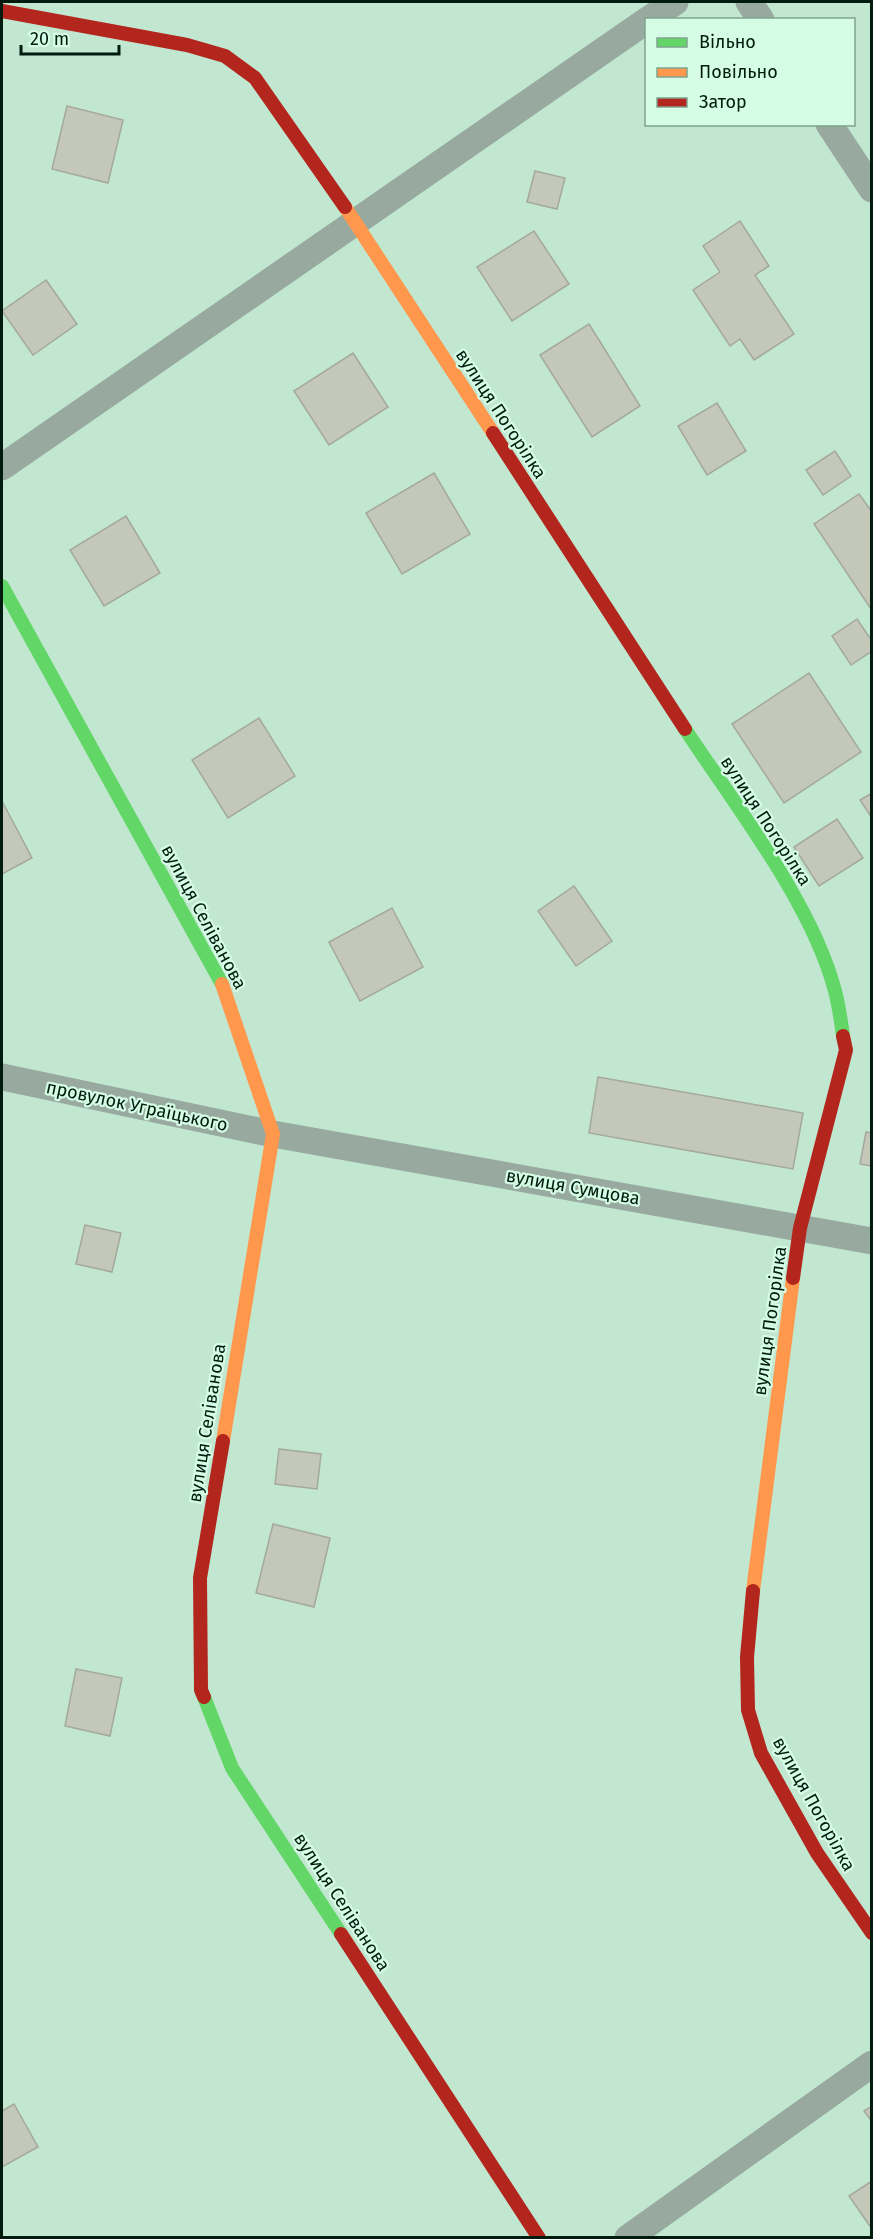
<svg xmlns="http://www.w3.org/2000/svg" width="873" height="2239" font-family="'Fira Sans',sans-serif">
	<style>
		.building { fill: #c3c8b9; stroke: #a4a99c; stroke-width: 1.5 }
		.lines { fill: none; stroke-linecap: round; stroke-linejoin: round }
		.street { stroke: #98aaa0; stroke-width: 27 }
		.fast { stroke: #63d668; stroke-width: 14 }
		.slow { stroke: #ff974d; stroke-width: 14 }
		.jam { stroke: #b3261e; stroke-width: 14 }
		.labels { text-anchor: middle; stroke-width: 4.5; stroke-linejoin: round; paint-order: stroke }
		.street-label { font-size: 18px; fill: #011c0e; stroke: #d5fce4 }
	</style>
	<rect width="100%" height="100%" fill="#c1e7d1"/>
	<g class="building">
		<path d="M67 106 123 120 108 183 52 169Z"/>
		<path d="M535 171 565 178 557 209 527 202Z"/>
		<path d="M740 221 769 266 755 275 794 334 754 360 740 339 730 346 693 290 720 272 703 246Z"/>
		<path d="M534 231 569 284 512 321 477 267Z"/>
		<path d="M46 280 77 324 33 355 2 311Z"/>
		<path d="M589 324 640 406 592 437 540 355Z"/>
		<path d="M353 353 388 407 329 445 294 391Z"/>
		<path d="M717 403 746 451 707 475 678 426Z"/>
		<path d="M835 451 851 476 823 495 806 470Z"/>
		<path d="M434 473 470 534 402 574 366 513Z"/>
		<path d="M859 494 872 512 871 609 814 524Z"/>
		<path d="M126 516 160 573 104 606 70 550Z"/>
		<path d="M857 619 872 641V651L851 665 832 636Z"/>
		<path d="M809 673 861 752 784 803 732 724Z"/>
		<path d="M259 718 295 776 228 818 192 760Z"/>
		<path d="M872 793V818L860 800Z"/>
		<path d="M2 801 32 858 2 874Z"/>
		<path d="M837 819 863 858 819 886 794 847Z"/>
		<path d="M574 886 612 941 576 966 538 911Z"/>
		<path d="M392 908 423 967 360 1001 329 942Z"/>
		<path d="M598 1077 803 1113 793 1169 589 1133Z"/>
		<path d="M866 1132 872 1133V1166L860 1164Z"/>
		<path d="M85 1225 121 1233 112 1272 76 1264Z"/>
		<path d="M279 1449 321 1454 317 1489 275 1484Z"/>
		<path d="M273 1524 330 1538 314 1607 256 1593Z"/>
		<path d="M76 1669 122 1678 110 1736 65 1726Z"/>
		<path d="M14 2104 38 2147 2 2167V2111Z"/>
		<path d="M872 2106V2122L864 2111Z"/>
		<path d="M872 2181V2229L849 2196Z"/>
	</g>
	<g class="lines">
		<g class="street">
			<path d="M749 2 761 20"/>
			<path d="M648 20 675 2"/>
			<path d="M829 124 872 189"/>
			<path d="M2 467 646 21"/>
			<path d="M2 1077 273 1134 872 1241"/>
			<path d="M628 2238 872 2064"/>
		</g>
		<g class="fast">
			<path d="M2 586 222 984"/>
			<path d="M685 729C735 805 812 903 835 991 839 1006 841 1021 843 1036"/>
			<path d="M204 1697 232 1768 341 1934"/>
		</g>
		<g class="slow">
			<path d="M345 207 493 433"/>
			<path d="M222 984 273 1134 223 1441"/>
			<path d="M753 1591 793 1278"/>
		</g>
		<g class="jam">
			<path d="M2 11 187 45 225 56 255 78 345 207"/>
			<path d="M493 433 685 729"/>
			<path d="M793 1278 800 1228 846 1050 843 1036"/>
			<path d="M753 1591 747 1657 748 1710 761 1753 817 1853 872 1933"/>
			<path d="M204 1697 201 1690 200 1578 223 1441"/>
			<path d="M341 1934 539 2238"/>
		</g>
	</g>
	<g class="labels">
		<g class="street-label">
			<text transform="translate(501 414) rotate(57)" y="6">вулиця Погорілка</text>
			<text transform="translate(766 821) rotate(57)" y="6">вулиця Погорілка</text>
			<text transform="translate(204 917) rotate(62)" y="6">вулиця Селіванова</text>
			<text transform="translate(137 1106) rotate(12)" y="6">провулок Уграїцького</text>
			<text transform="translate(573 1187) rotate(10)" y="6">вулиця Сумцова</text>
			<text transform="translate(770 1321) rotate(-82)" y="6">вулиця Погорілка</text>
			<text transform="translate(207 1423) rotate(-81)" y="6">вулиця Селіванова</text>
			<text transform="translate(814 1804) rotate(61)" y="6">вулиця Погорілка</text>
			<text transform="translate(342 1902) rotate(57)" y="6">вулиця Селіванова</text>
		</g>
	</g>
	<rect width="873" height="2239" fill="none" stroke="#011c0e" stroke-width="6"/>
	<rect x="645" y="18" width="210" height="108" fill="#d5fce4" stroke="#80a28e" stroke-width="1.5"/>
	<rect x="657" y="38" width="30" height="9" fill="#63d668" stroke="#80a28e" stroke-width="1.5"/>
	<text x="699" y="48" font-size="18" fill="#011c0e">Вільно</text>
	<rect x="657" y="68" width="30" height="9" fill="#ff974d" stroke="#80a28e" stroke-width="1.5"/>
	<text x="699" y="78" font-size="18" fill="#011c0e">Повільно</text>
	<rect x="657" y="98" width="30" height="9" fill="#b3261e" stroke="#80a28e" stroke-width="1.5"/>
	<text x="699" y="108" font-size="18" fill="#011c0e">Затор</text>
	<path d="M21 45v9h98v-9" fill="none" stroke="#011c0e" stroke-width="3"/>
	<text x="30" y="45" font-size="18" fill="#011c0e" stroke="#d5fce4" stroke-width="4.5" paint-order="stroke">20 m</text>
</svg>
